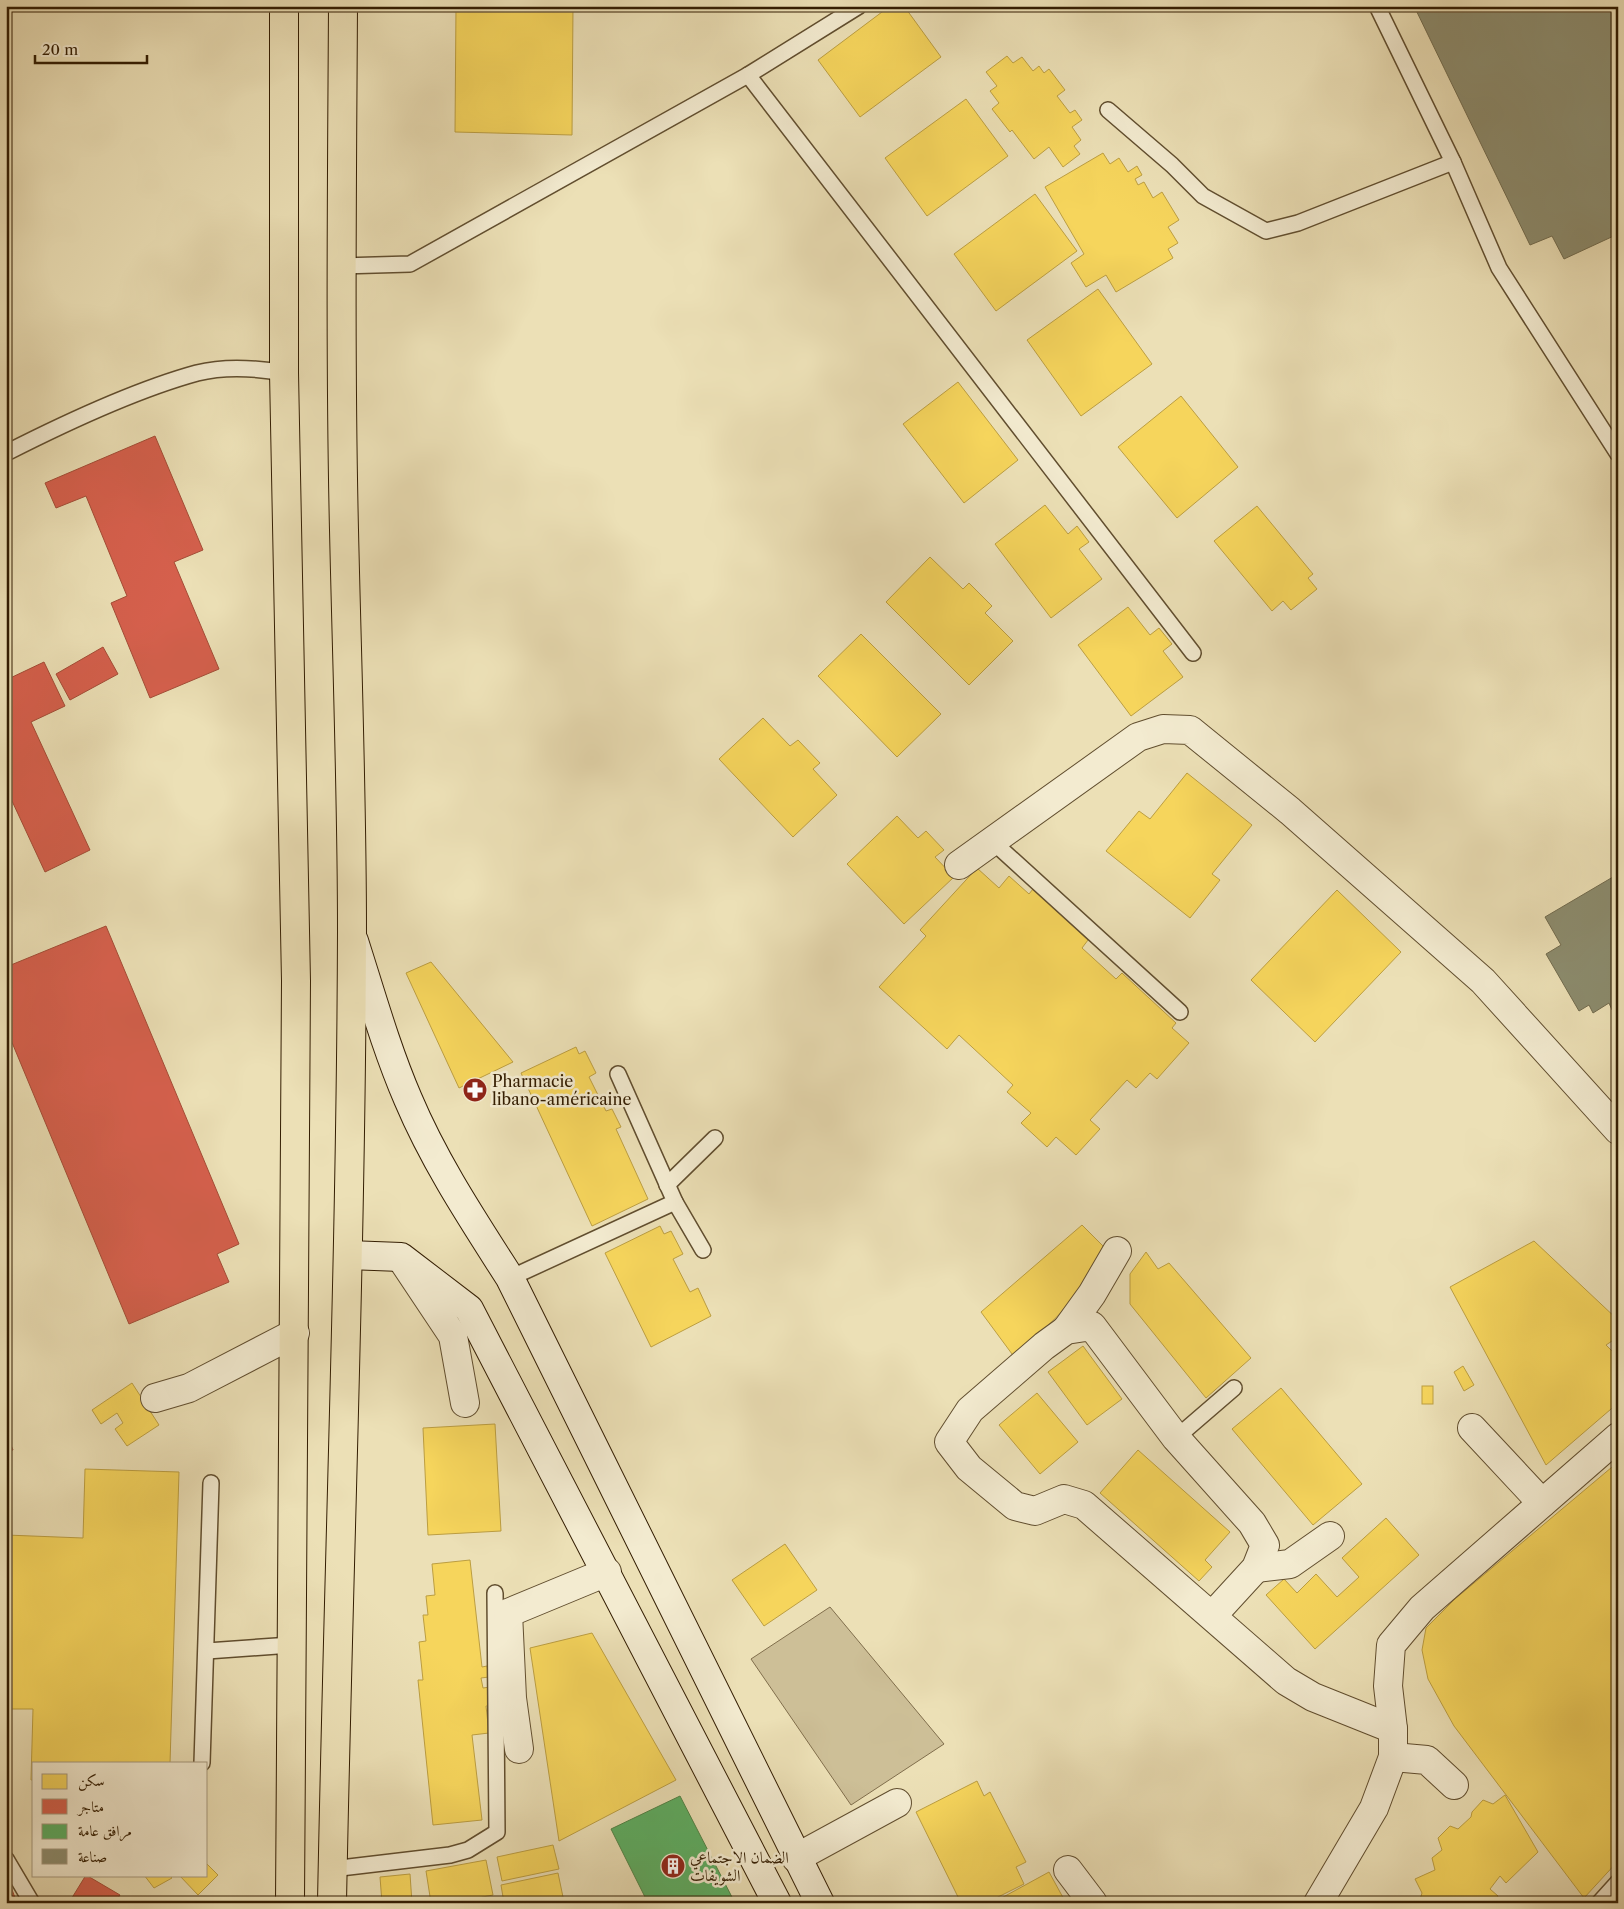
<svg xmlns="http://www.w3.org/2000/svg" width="1624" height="1909" font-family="'Libre Caslon Text',Amiri,serif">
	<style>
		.green { fill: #cdbf97; stroke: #806e4c }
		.homes { fill: #f6d55c; stroke: #bc9e41 }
		.shops { fill: #d6604d; stroke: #a54c36 }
		.public { fill: #5aae61; stroke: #4e8244 }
		.industry { fill: #8c8c6e; stroke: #716b4e }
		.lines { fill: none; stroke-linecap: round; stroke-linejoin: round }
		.lane-casing { stroke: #614e2f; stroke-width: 18 }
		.street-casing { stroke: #614e2f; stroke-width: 30 }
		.secondary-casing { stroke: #331d02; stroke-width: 30 }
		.highway-casing { stroke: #331d02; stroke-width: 30 }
		.lane { stroke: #f3ebd0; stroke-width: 15 }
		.street { stroke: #f3ebd0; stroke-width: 28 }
		.secondary { stroke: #f3ebd0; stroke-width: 28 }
		.highway { stroke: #ece0b6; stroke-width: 28 }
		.labels { text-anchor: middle; stroke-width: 5; stroke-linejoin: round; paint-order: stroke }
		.poi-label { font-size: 16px; fill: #331d02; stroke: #f3ebd0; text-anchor: start }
	</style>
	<rect width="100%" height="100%" fill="#ece0b6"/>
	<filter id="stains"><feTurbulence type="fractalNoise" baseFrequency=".004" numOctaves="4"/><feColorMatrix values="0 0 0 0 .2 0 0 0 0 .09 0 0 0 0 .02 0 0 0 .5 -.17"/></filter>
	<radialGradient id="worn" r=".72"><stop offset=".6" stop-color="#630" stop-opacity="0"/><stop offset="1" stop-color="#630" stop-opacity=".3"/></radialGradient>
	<path class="green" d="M830 1607 944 1744 851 1805 751 1659Z"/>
	<g class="homes">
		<path d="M456 6H573L572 135 455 132Z"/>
		<path d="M890 6H904L941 57 860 117 818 60Z"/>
		<path d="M1007 56 1013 63 1022 57 1033 71 1039 66 1044 73 1049 69 1065 90 1057 96 1070 113 1075 110 1082 120 1072 127 1081 140 1074 146 1080 154 1063 167 1049 147 1034 159 1012 130 1010 132 992 109 999 103 990 91 997 86 986 72Z"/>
		<path d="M966 99 1008 156 927 216 885 158Z"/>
		<path d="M1103 153 1110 164 1119 158 1128 172 1137 166 1142 175 1135 179 1138 185 1144 182 1153 198 1162 192 1179 220 1168 227 1178 243 1168 249 1173 258 1116 292 1106 275 1086 287 1071 263 1084 254 1045 187Z"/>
		<path d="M1035 194 1077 251 996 311 954 254Z"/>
		<path d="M1098 289 1152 364 1081 416 1027 340Z"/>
		<path d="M958 382 1018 460 964 503 903 424Z"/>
		<path d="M1181 396 1238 467 1177 518 1118 447Z"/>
		<path d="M1045 505 1068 534 1077 526 1089 542 1079 549 1102 579 1051 618 995 544Z"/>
		<path d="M1257 506 1313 574 1308 578 1317 589 1291 610 1283 601 1272 611 1214 541Z"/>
		<path d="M930 557 963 589 969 583 992 606 985 613 1013 641 969 685 886 602Z"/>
		<path d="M1128 607 1150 635 1159 628 1172 644 1163 651 1183 677 1131 716 1078 645Z"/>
		<path d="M861 634 941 714 897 757 818 676Z"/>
		<path d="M763 718 790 746 798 740 820 763 813 769 837 795 793 837 719 759Z"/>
		<path d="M1187 773 1252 825 1212 874 1220 880 1190 918 1106 851 1139 811 1150 819Z"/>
		<path d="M897 816 918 838 926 831 944 850 935 857 954 877 904 924 847 864Z"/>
		<path d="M977 868 999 888 1009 876 1029 894 1033 889 1088 940 1082 948 1116 979 1122 973 1176 1023 1172 1028 1189 1043 1157 1079 1150 1073 1136 1088 1127 1080 1090 1120 1100 1129 1076 1155 1056 1137 1047 1147 1021 1123 1031 1113 1007 1092 1013 1085 959 1035 947 1049 879 987 926 936 920 930Z"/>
		<path d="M1337 890 1401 952 1315 1042 1251 980Z"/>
		<path d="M431 962 513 1062 459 1088 406 973Z"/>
		<path d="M576 1047 579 1054 585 1051 596 1073 589 1077 606 1111 612 1109 621 1127 616 1129 648 1199 592 1226 521 1073Z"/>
		<path d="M1082 1225 1103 1246 1097 1277 1015 1358 981 1312Z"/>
		<path d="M660 1226 664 1234 671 1231 683 1254 673 1259 690 1292 698 1288 711 1316 651 1347 605 1253Z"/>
		<path d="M1534 1241 1618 1320V1337L1606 1345 1618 1357V1403L1546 1465 1450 1287Z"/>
		<path d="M1146 1252 1158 1269 1169 1263 1251 1358 1206 1398 1130 1304V1274Z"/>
		<path d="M1083 1346 1122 1399 1087 1425 1048 1372Z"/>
		<path d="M1463 1366 1474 1385 1464 1391 1454 1372Z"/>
		<path d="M132 1383 159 1425 127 1446 115 1429 123 1423 117 1413 101 1424 92 1410Z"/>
		<rect x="1422" y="1386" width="11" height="18"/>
		<path d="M1281 1388 1362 1484 1313 1525 1232 1429Z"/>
		<path d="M1037 1393 1078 1442 1040 1474 999 1425Z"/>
		<path d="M495 1424 501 1531 428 1535 423 1428Z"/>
		<path d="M1138 1450 1230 1532 1205 1560 1212 1567 1199 1581 1100 1493Z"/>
		<path d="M1618 1462V1861L1584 1898 1454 1726 1428 1679 1422 1650 1426 1628 1455 1599Z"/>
		<path d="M85 1469 179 1472 170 1763H34V1780H31L33 1709H6V1535L83 1538Z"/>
		<path d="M1386 1518 1419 1555 1315 1649 1266 1595 1284 1579 1297 1593 1316 1574 1337 1597 1359 1577 1342 1558Z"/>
		<path d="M785 1544 817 1590 764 1626 732 1580Z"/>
		<path d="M470 1560 482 1667 487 1666 489 1677 481 1678 483 1688 490 1687 492 1706H486L489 1733 472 1735 482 1820 433 1825 418 1680H423L419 1642 426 1641 423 1615H428L426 1596 435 1595 432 1564Z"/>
		<path d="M592 1633 676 1780 559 1841 530 1648Z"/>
		<path d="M977 1781 984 1796 990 1792 1026 1862 1016 1867 1024 1884 986 1903H961L916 1812Z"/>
		<path d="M1505 1795 1538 1852 1506 1883 1500 1876 1490 1889 1498 1896 1493 1903H1419L1422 1893 1415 1879 1435 1870 1432 1858 1442 1850 1438 1838 1450 1826 1458 1829 1471 1817 1472 1812 1483 1800 1493 1804Z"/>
		<path d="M553 1845 559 1869 502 1881 497 1857Z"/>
		<path d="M486 1860 493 1895 451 1903H431L426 1871Z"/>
		<path d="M206 1863 218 1875 198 1895 179 1875H206Z"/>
		<path d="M1049 1872 1066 1903H997L996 1901Z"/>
		<path d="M558 1873 563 1897 537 1903H504L501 1885Z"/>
		<path d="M410 1874 412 1903H382L380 1877Z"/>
		<path d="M144 1875H169L172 1878 154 1888Z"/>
	</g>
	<g class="shops">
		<path d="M155 436 203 550 174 562 219 669 150 698 111 603 127 596 86 496 56 508 45 483Z"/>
		<path d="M103 647 118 674 70 700 56 674Z"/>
		<path d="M44 662 65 706 31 722 90 850 45 872 6 788V680Z"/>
		<path d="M106 926 239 1244 217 1254 229 1282 129 1324 6 1028V967Z"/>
		<path d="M6 1433 13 1450 6 1452Z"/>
		<path d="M86 1875 120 1895 115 1903H73L70 1901Z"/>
		<path d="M8 1879 17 1903H6V1880Z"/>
	</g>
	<path class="public" d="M680 1796 735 1903H648L611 1829Z"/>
	<g class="industry">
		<path d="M1414 6H1618V234L1564 259 1552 236 1530 245Z"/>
		<path d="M1618 874V1007L1612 1010 1609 1003 1593 1013 1589 1005 1579 1011 1546 954 1561 945 1545 917Z"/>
	</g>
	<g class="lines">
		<defs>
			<g id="lane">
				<path d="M1377 6 1453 162 1499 268 1618 454"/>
				<path d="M748 75 1193 653"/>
				<path d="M1108 110 1172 165 1203 196 1266 231 1298 223 1453 162"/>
				<path d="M341 266 410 264 748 75 859 6"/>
				<path d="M6 453C63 424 135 390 197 373 225 366 256 368 284 373"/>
				<path d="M991 840 1180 1012"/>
				<path d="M667 1185 715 1138"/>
				<path d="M675 1202 703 1250"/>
				<path d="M510 1278 675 1202 618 1074"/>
				<path d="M1176 1438 1234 1388"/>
				<path d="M207 1651 291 1645"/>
				<path d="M202 1763 211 1483"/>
				<path d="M6 1859 32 1903"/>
				<path d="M332 1869 450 1855 468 1850 497 1832 495 1593"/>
				<path d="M1599 1903 1618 1882"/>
			</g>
			<g id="street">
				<path d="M959 865 1138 737 1163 729 1190 730 1290 811 1483 981 1618 1130"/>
				<path d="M403 1261 453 1336 465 1403"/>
				<path d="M1066 1330 1092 1294 1117 1251"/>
				<path d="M155 1398 189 1388 295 1333"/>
				<path d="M1472 1428 1542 1503"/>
				<path d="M1256 1568 1290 1564 1330 1536"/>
				<path d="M1212 1616 1256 1568 1265 1545 1252 1523 1176 1438 1092 1326 1066 1330 1044 1346 970 1410 949 1442 969 1468 1015 1506 1035 1511 1064 1499 1084 1505 1286 1681 1313 1697 1393 1729"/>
				<path d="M519 1749 512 1698 508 1613 607 1572"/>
				<path d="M1393 1757 1427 1760 1454 1785"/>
				<path d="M796 1858 897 1803"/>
				<path d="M1068 1870 1093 1903"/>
				<path d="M1318 1903 1374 1808 1393 1757V1729L1388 1686 1391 1645 1422 1608 1618 1437"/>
			</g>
			<g id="secondary">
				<path d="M354 941C371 994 386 1048 408 1099 435 1163 473 1220 510 1278L820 1903"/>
				<path d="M348 1255 401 1257 469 1309 777 1903"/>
			</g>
			<g id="highway">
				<path d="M284 6V373L296 981 290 1903"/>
				<path d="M332 1903C338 1579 351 1255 352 931 352 797 347 664 344 530 340 356 342 181 343 6"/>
			</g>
		</defs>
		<use href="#lane" class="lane-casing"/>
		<use href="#street" class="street-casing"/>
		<use href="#secondary" class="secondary-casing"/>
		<use href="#highway" class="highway-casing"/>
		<use href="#lane" class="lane"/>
		<use href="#street" class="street"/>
		<use href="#secondary" class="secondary"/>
		<use href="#highway" class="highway"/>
	</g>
	<defs>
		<symbol id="pharmacy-disc" viewBox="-11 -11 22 22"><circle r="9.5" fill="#8f2418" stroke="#f3ebd0"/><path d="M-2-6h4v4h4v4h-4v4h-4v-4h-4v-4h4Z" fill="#fff"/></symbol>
		<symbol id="building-disc" viewBox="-11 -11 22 22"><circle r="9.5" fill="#8f2418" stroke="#f3ebd0"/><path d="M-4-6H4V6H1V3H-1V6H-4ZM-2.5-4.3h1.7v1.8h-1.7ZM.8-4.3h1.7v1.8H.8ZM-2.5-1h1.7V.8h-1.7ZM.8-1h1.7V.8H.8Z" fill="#fff"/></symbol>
	</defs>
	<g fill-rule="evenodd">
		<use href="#pharmacy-disc" x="461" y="1076" width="28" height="28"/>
		<use href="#building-disc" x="659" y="1852" width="28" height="28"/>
	</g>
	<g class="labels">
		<g class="poi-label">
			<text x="492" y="1087">Pharmacie<tspan x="492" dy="18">libano-américaine</tspan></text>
			<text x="690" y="1863">الضمان الاجتماعي<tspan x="690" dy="18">الشويفات</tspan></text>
		</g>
	</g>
	<rect width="1624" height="1909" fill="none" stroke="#ece0b6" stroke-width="25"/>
	<rect x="8" y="8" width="1609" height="1894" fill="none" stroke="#331d02" stroke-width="2.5"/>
	<rect x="12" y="12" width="1599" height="1884" fill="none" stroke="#331d02"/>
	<rect x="32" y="1762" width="175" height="115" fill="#f3ebd0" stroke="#a6997e"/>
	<rect x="42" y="1774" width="25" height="15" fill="#f6d55c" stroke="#a6997e"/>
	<text x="78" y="1786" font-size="15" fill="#331d02">سكن</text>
	<rect x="42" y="1799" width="25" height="15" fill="#d6604d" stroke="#a6997e"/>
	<text x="78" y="1812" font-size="15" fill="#331d02">متاجر</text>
	<rect x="42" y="1824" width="25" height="15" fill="#5aae61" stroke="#a6997e"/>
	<text x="78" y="1836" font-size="15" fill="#331d02">مرافق عامة</text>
	<rect x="42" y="1849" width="25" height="15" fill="#8c8c6e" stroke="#a6997e"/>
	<text x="78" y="1862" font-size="15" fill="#331d02">صناعة</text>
	<path d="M35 55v8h112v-8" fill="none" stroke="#331d02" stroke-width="2.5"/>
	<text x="42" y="55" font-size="15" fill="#331d02" stroke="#f3ebd0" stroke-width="4" paint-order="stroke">20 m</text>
	<rect width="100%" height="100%" filter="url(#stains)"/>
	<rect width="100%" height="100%" fill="url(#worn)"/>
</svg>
